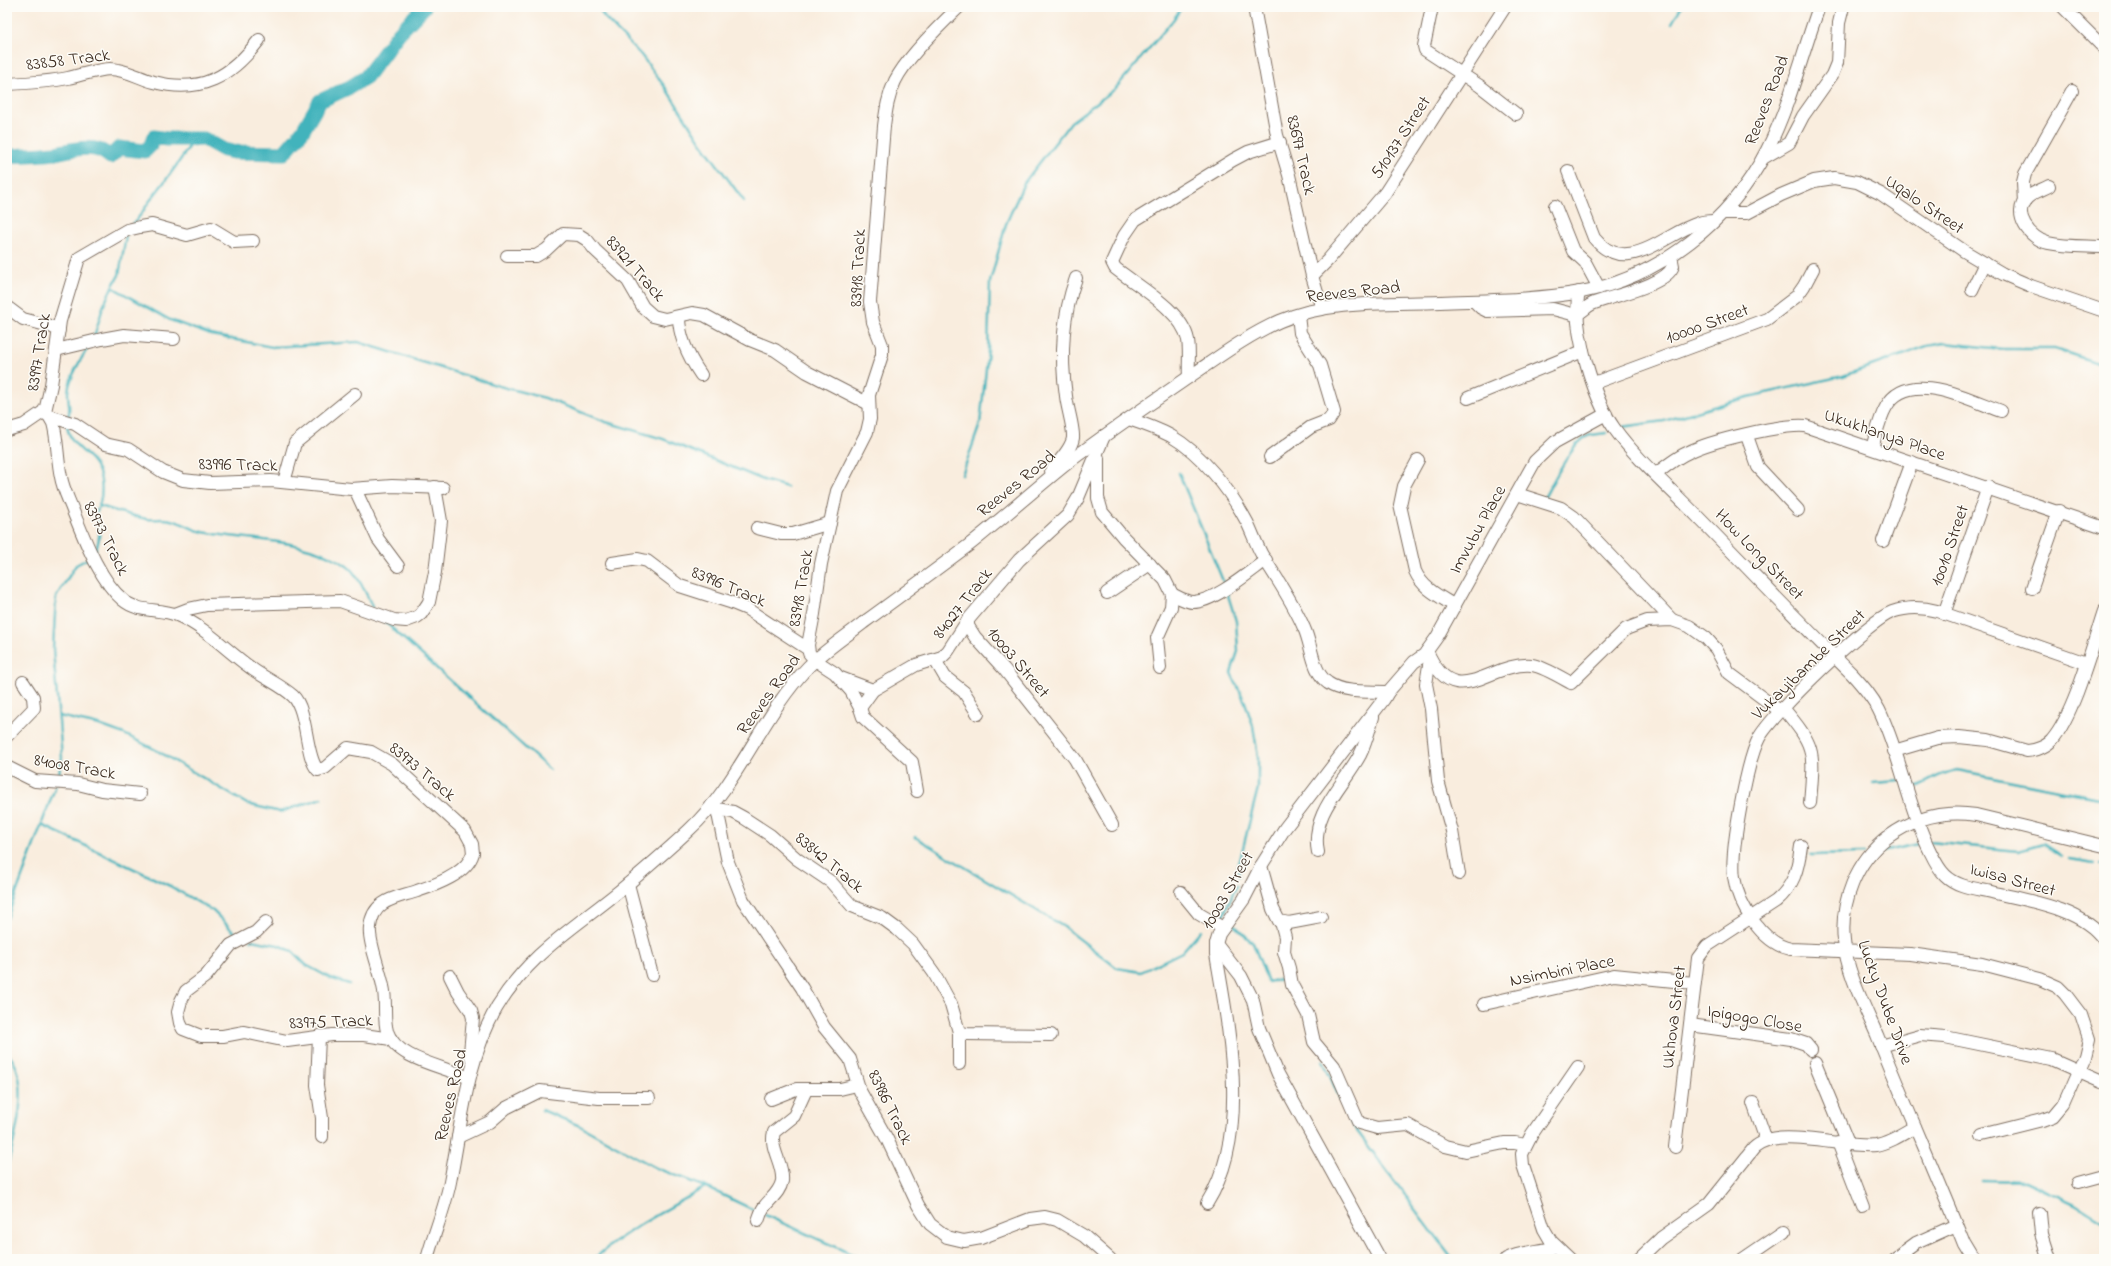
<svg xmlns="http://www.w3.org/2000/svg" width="2111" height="1266" font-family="'Indie Flower',sans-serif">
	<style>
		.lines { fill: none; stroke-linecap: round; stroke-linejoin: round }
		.stream { stroke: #43b3bc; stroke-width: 2.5 }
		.river { stroke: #43b3bc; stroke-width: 15 }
		.minor-casing { stroke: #7e6e61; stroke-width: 14 }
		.minor { stroke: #fff; stroke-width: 12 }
		.labels { text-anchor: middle; stroke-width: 3; stroke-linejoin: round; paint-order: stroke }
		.street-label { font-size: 18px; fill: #3b2a1e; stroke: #fdfcf7 }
	</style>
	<rect width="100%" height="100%" fill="#fdfcf7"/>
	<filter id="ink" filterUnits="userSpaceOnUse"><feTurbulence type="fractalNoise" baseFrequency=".025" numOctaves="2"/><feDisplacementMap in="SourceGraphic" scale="8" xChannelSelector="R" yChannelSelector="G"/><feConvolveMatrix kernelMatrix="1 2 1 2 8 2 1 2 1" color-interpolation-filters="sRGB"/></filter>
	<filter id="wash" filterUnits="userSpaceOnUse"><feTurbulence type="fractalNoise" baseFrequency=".012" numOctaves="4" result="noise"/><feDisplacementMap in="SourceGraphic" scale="16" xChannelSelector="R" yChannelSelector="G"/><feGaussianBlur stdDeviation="0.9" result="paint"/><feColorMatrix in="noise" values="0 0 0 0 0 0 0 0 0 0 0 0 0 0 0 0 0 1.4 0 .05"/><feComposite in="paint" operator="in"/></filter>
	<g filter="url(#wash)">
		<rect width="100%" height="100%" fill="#f9edde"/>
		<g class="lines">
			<g class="stream">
				<path d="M598 7 604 17 641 55 665 87 702 144 744 201"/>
				<path d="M1672 23 1681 7"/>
				<path d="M133 224C141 216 145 207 152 198 167 179 181 160 194 139"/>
				<path d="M112 287 170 320 211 335 272 347 358 342 499 386 545 398 606 422 663 439 766 481 787 487"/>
				<path d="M94 337 103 307 112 287 119 275 126 236"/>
				<path d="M68 418C71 409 68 402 68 393 68 380 82 357 89 346"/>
				<path d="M67 425C69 442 80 448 91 459 105 474 104 499 95 515 101 527 101 538 95 551"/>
				<path d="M1622 427 1664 421 1748 397 1843 376 1927 346 1944 343 2002 349H2055L2104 365"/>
				<path d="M1179 473 1225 586"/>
				<path d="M962 475 980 424 988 351 990 282 1006 224 1024 183 1071 122 1115 89 1173 20 1182 7"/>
				<path d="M1544 498C1552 484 1573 441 1588 436 1594 434 1601 434 1607 433"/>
				<path d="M100 506C116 511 131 516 147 519 155 520 164 518 171 520 182 522 192 530 203 532 248 541 307 538 347 566 356 572 368 596 372 607"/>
				<path d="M1227 592 1236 621 1238 651 1231 673 1245 702 1253 726 1258 756V788L1238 868 1239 876"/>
				<path d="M384 621 550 770"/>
				<path d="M59 716 99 725 124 734 156 750 247 804 280 812 322 798"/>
				<path d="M58 779 62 758 53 649 56 597 76 565 89 558"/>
				<path d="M1909 782 1918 786C1934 779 1940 773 1957 770L2104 799"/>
				<path d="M1873 783 1900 781"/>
				<path d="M42 825 170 886 213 911 239 937"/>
				<path d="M915 837 1064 927 1117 968 1141 972 1182 952 1201 930"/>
				<path d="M1930 842 2018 851 2043 844 2061 856"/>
				<path d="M1877 853 1923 843"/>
				<path d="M1811 855 1864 854"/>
				<path d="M2069 859 2095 863"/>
				<path d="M2100 864 2104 865"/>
				<path d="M7 918 56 785"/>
				<path d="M1222 918 1237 885"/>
				<path d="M1231 922 1253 943 1268 982 1286 978V986L1288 990"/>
				<path d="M251 940 278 945 292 951 306 965 330 978 349 984"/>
				<path d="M7 1053C33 1078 15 1137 7 1167"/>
				<path d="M1323 1061 1351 1123 1453 1259"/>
				<path d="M542 1110 580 1126 656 1168 708 1188 758 1212"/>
				<path d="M1981 1180 2025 1181 2075 1204 2104 1222"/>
				<path d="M765 1215 862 1259"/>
				<path d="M594 1259C627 1229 667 1210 705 1187"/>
			</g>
			<path class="river" d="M7 156C22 155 38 155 54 153 71 150 96 142 110 157L119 148 145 151 151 145 154 137 167 139H204L224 150 233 152 284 153 302 132 320 101 350 87 366 77 399 33 424 7"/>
		</g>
	</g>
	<g filter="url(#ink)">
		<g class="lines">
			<defs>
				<g id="minor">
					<path d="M959 7C940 25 906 59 895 81 888 96 886 110 884 126L870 302 873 322 882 345V355L869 395 870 419 867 432 837 491 821 564 814 614 808 645 809 653 815 660 835 673 851 691 860 708 873 690 916 665 942 657 948 651 968 620 1019 560 1068 515 1078 498 1104 436"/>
					<path d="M1254 7 1277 135 1289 175 1312 276 1322 309"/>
					<path d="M1432 7 1424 46 1425 50 1480 86 1516 114"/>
					<path d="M2063 7 2104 48"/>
					<path d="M7 84C27 83 48 82 68 78 82 75 95 70 110 69 125 69 139 78 154 82 201 94 231 77 259 40"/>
					<path d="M1763 158 1789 143 1803 116 1832 75 1837 63 1839 23 1843 7"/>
					<path d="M1568 171 1594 238C1626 278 1665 233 1699 223 1704 221 1709 221 1714 221"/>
					<path d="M2049 186C2042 190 2033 192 2027 198 2011 214 2030 239 2048 243 2066 247 2086 246 2104 247"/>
					<path d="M2024 203 2023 182 2025 174 2072 91"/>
					<path d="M1555 206 1573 251 1585 262 1599 288"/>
					<path d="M1723 213H1747L1781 195 1814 181 1834 178 1857 182 1881 194 1964 251 2003 274 2031 286 2104 311"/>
					<path d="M507 256H536L546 250 563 234 579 235 587 240 595 250 628 281 643 307 653 316 665 319 692 313 704 315 750 340 775 350 807 372 869 404"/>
					<path d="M1312 276 1328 260 1385 193 1505 7"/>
					<path d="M1972 290 1985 263"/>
					<path d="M1579 292C1571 327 1594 399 1614 428 1636 459 1670 488 1697 516 1748 568 1799 622 1852 674 1862 685 1872 696 1879 710 1900 753 1907 803 1928 847 1933 857 1937 867 1945 875 1956 886 1972 888 1987 891 2023 900 2082 907 2104 940"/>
					<path d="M1474 301 1481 308 1487 311 1553 309 1576 315"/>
					<path d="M7 307 23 319 50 326 59 330"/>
					<path d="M1576 315C1582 312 1586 307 1592 304 1611 296 1666 286 1673 266L1671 256"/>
					<path d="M679 317C679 337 690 359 701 375"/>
					<path d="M56 350 102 339 124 335 174 339"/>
					<path d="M1189 377C1188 365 1190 352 1188 340 1182 310 1137 286 1115 268L1112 262 1124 236 1135 220 1233 160 1248 152 1280 142"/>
					<path d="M1594 383 1767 319 1797 296 1804 286 1813 269"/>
					<path d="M1468 398 1583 351"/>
					<path d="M43 412 49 416 53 423C58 441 57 459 61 477 63 489 69 500 73 511 84 538 100 581 123 600 138 613 160 608 177 615 205 627 226 650 251 668 264 678 281 685 293 696 308 710 305 758 318 770L325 768 348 748 371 752 392 764 465 831 472 844 473 853C467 874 436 885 417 891 397 898 373 899 370 927 368 941 380 970 383 986 387 1001 383 1017 387 1031 396 1060 444 1066 469 1078"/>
					<path d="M49 416 75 424 105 444 128 449 163 472 183 480 210 483 271 481 351 489 392 486 443 488"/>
					<path d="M1129 419C1144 424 1158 429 1171 436 1202 454 1230 490 1247 522 1252 532 1256 544 1262 555 1277 579 1293 602 1304 628 1312 645 1312 672 1328 683 1343 694 1370 691 1388 692"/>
					<path d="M7 430 24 425 43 412 46 407 51 385 60 321 79 258 127 230 140 227 152 225 187 235 211 228 234 242 253 241"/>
					<path d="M1747 436 1758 467 1798 510"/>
					<path d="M1872 448C1876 435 1879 419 1886 407 1908 367 1970 400 2001 411"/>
					<path d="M1270 457 1311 427 1329 420 1334 412 1320 365 1300 333 1298 315"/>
					<path d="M1098 458V498L1102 512 1123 537 1165 580 1172 594 1171 607 1157 638 1160 668"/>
					<path d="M1418 460 1404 486 1400 505 1415 571C1423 589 1439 596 1455 606"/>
					<path d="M1051 471C1058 462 1071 450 1073 438 1074 428 1067 407 1066 396 1060 355 1062 317 1076 278"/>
					<path d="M1656 474C1666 466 1677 457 1689 452 1710 441 1782 424 1805 426L2104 528"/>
					<path d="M284 482 295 443 355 394"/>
					<path d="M355 489 378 539 398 566"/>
					<path d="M1517 494 1561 508 1574 517 1672 620"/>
					<path d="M757 528 781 534H793L830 523"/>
					<path d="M1883 541 1912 462"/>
					<path d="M612 563 638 559 647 561 680 586 730 602 747 609 808 649"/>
					<path d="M2032 588 2059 511"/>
					<path d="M1107 593 1150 564"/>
					<path d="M1172 594C1178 597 1186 602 1193 602 1214 602 1248 573 1266 560"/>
					<path d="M175 614 188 609 207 605 340 601 394 620 406 621 417 617 421 614 429 602 435 572 441 521 435 487"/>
					<path d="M1944 614 1988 487"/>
					<path d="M968 620V626L975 637 1004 669 1075 759 1112 825"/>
					<path d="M1427 651C1455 715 1489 661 1532 665 1542 666 1562 678 1571 683L1626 629 1647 621 1672 620 1689 626 1706 638 1716 649 1729 673 1780 711"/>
					<path d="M1430 659 1426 684 1431 709 1438 781 1452 831 1459 874"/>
					<path d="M935 660 945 677 964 692 978 714"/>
					<path d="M841 678 873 690"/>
					<path d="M860 708 863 717 912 762 917 791"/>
					<path d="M1783 708C1817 748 1814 752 1810 803"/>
					<path d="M7 736 34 708 33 697 23 682"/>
					<path d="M1894 751 1938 738 1959 737 1988 740 2027 751C2035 751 2047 746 2052 740 2074 715 2093 644 2104 611"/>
					<path d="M7 767 35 781 78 784 102 790 140 794"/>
					<path d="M712 805 717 809 733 812 744 818 770 835 797 859 831 882 852 906 882 918 897 929 913 944 934 973 951 1004 959 1032V1064"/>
					<path d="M717 809 728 862 743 900 802 988 824 1027 850 1059 860 1091 887 1139 918 1205 930 1224 947 1237 964 1241 981 1238 1030 1219 1045 1217 1057 1220 1084 1236 1110 1259"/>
					<path d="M1318 852C1310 814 1344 785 1360 755 1366 743 1369 730 1373 717"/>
					<path d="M1261 866 1273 909 1279 921 1289 923 1321 917"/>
					<path d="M628 884 652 975"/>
					<path d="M1181 892 1199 914 1223 928"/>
					<path d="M266 922 256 932 231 945 206 976 186 991 181 1001 178 1012 180 1023 183 1029 201 1036H223L244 1032 287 1041 332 1035H364L391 1039"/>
					<path d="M1281 922 1285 937 1284 952 1289 968 1292 985 1308 1015 1314 1042 1334 1066 1359 1123 1377 1128 1408 1125 1445 1146 1466 1151 1504 1143H1515L1525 1145"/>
					<path d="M1216 944 1241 976 1253 1000 1259 1028 1278 1074 1380 1259"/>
					<path d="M450 976 458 992 471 1011 473 1018 470 1053 472 1060"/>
					<path d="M1484 1004 1614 975 1694 983"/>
					<path d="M1690 1025 1791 1039 1806 1044 1811 1050"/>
					<path d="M959 1032 967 1034 1051 1035"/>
					<path d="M319 1036 317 1085 322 1118V1137"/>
					<path d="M1881 1046 1920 1035 1945 1037 2052 1059 2104 1082"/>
					<path d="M1815 1063 1848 1143"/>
					<path d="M771 1099 796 1089H840L857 1085"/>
					<path d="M1753 1103 1766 1140"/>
					<path d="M1982 1135 2046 1119 2054 1116 2064 1104 2085 1056 2089 1039 2081 1015 2065 994 2058 987 2040 979 1982 964 1910 954 1791 949C1763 944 1738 905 1734 877 1730 852 1747 761 1759 738 1771 715 1868 621 1892 612 1906 607 1923 607 1937 611L2086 663"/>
					<path d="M458 1137 490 1122 506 1108 540 1091 599 1098H649"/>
					<path d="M1838 1142 1863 1207"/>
					<path d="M1675 1147 1698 958 1707 946 1776 901C1794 886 1798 869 1801 846"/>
					<path d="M2078 1183 2104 1176"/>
					<path d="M1207 1203C1251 1133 1229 1031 1216 954V944L1219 934 1244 899 1261 866 1285 828 1384 699 1388 692 1414 662 1424 655 1437 637 1535 461 1555 442 1606 414"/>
					<path d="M2039 1213 2041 1234 2049 1259"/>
					<path d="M758 1221C760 1216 761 1211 764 1207 771 1198 780 1192 782 1181 784 1164 769 1149 774 1132L794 1116 806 1090"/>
					<path d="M427 1259C434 1233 445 1208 450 1182 462 1122 466 1061 497 1007 533 948 579 926 629 883 649 866 670 848 689 830 739 784 761 716 808 667 825 650 845 637 863 623 899 597 934 571 969 545 1003 518 1036 488 1070 461 1108 432 1147 406 1186 379 1216 359 1246 336 1280 321 1329 300 1388 304 1440 302 1487 300 1535 300 1581 292 1660 277 1731 221 1767 150 1790 105 1802 54 1819 7"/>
					<path d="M1506 1259C1522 1251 1539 1252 1556 1247"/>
					<path d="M1570 1259 1551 1241 1544 1229 1523 1165 1522 1154 1532 1134 1578 1067"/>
					<path d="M1639 1259 1661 1238 1709 1204 1754 1148C1777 1126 1845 1149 1876 1145 1889 1143 1903 1134 1915 1127"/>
					<path d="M1743 1259 1784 1231"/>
					<path d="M1894 1259 1916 1243 1956 1225"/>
					<path d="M1973 1259 1964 1244C1936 1174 1905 1105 1877 1035 1865 1007 1846 971 1844 941 1840 902 1856 861 1888 837 1914 818 1944 810 1976 815L2104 846"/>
				</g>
			</defs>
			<use href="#minor" class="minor-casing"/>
			<use href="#minor" class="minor"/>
		</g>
	</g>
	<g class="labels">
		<g class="street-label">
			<text transform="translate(68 59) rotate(-7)" y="6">83858 Track</text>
			<text transform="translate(1766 100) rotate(-69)" y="6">Reeves Road</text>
			<text transform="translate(1400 137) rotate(-57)" y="6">510137 Street</text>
			<text transform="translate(1302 155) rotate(77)" y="6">83697 Track</text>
			<text transform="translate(1925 204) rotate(34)" y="6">Uqalo Street</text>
			<text transform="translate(636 268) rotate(49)" y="6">83921 Track</text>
			<text transform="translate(857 268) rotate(-87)" y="6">83918 Track</text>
			<text transform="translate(1353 291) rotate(-6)" y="6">Reeves Road</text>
			<text transform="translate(1707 323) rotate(-20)" y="6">10000 Street</text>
			<text transform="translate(38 352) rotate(-81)" y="6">83997 Track</text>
			<text transform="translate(1885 434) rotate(19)" y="6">Ukukhanya Place</text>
			<text transform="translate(238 464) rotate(1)" y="6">83996 Track</text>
			<text transform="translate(1016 483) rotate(-39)" y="6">Reeves Road</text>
			<text transform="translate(1477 529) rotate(-61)" y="6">Imvubu Place</text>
			<text transform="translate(107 538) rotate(63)" y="6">83973 Track</text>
			<text transform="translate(1949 545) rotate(-71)" y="6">10010 Street</text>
			<text transform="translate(1760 554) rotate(46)" y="6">How Long Street</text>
			<text transform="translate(729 586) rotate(23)" y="6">83996 Track</text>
			<text transform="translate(800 588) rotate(-80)" y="6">83918 Track</text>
			<text transform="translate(962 603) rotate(-52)" y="6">84027 Track</text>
			<text transform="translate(1019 662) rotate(50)" y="6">10003 Street</text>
			<text transform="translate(1808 664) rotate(-44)" y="6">Vukayibambe Street</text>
			<text transform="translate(768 694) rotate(-54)" y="6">Reeves Road</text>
			<text transform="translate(75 766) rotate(10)" y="6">84008 Track</text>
			<text transform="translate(423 771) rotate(40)" y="6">83973 Track</text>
			<text transform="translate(830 862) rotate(40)" y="6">83842 Track</text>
			<text transform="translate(2013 879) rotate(15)" y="6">Iwisa Street</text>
			<text transform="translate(1227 890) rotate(-60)" y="6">10003 Street</text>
			<text transform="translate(1562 970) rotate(-11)" y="6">Nsimbini Place</text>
			<text transform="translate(1886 1002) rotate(70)" y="6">Lucky Dube Drive</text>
			<text transform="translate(1673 1017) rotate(-83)" y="6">Ukhova Street</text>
			<text transform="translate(1755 1018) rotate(10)" y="6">Ipigogo Close</text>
			<text transform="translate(331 1021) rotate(-2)" y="6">83975 Track</text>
			<text transform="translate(450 1095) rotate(-77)" y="6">Reeves Road</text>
			<text transform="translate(891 1107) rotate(64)" y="6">83986 Track</text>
		</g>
	</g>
	<rect width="2111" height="1266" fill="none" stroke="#fdfcf7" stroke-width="24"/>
</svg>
